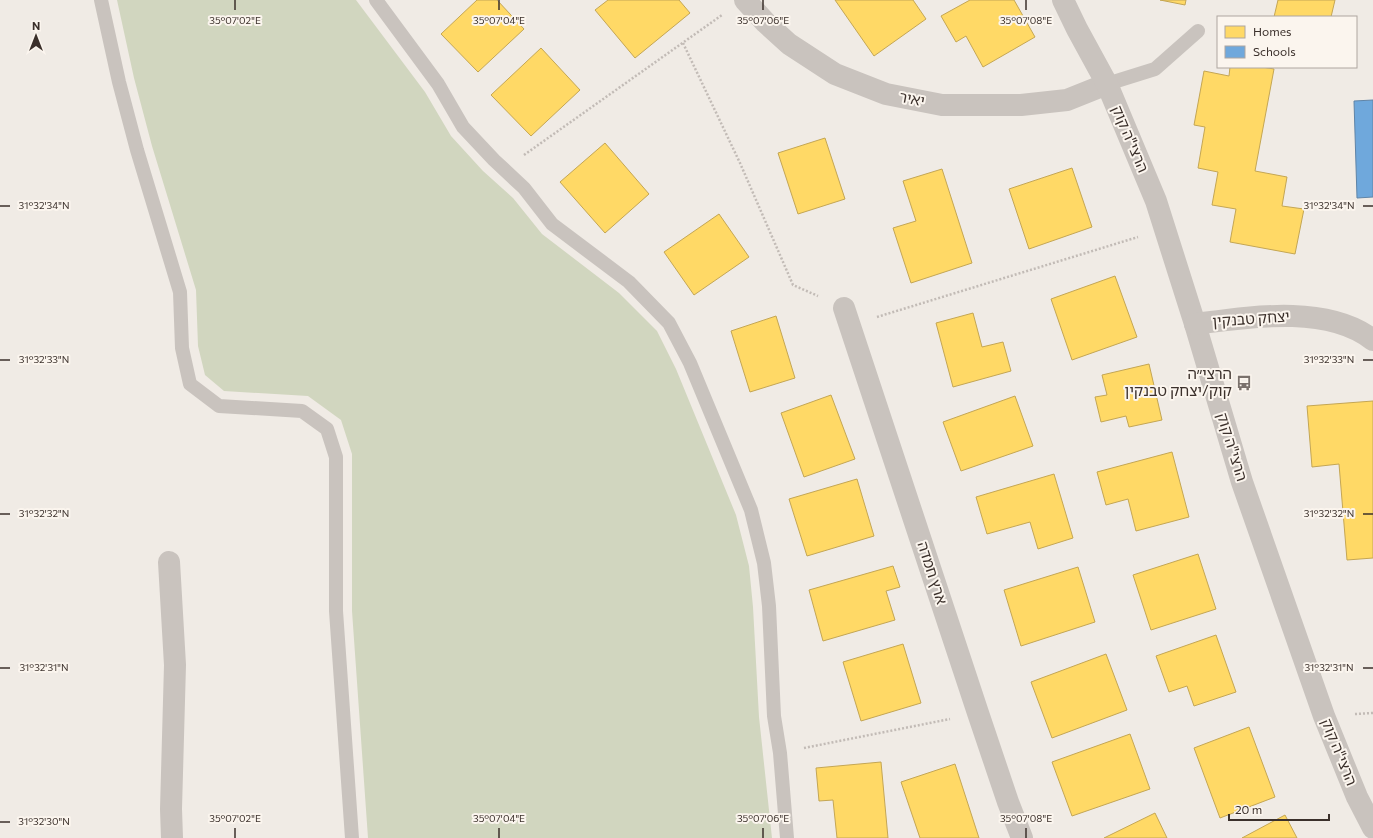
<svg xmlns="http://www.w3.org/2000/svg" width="1373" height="838" font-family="Commissioner,'Noto Sans Hebrew',sans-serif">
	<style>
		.green { fill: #d1d6bf }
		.homes { fill: #ffd966; stroke: #c4a654 }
		.schools { fill: #6fa8dc; stroke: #5f84a7 }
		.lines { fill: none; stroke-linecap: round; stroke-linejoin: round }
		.path { stroke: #c2bbb6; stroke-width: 2.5; stroke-dasharray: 2 2; stroke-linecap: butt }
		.service { stroke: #c9c3be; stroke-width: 14 }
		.minor { stroke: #c9c3be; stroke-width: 22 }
		.ticks { fill: none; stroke: #3b302b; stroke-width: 1.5 }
		.labels { text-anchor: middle; stroke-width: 4; stroke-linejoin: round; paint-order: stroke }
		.street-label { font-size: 15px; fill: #3b302b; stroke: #fbf5ee }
		.poi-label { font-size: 15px; fill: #3b302b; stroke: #fbf5ee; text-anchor: end }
		.ticks-label { font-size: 10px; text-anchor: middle; fill: #3b302b; stroke: #fbf5ee; stroke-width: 4; stroke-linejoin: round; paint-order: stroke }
	</style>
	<rect width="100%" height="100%" fill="#f0ebe5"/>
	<path class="green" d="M117 0H356L425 92 451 136 483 171 513 198 542 234 619 293 657 331 676 369 736 515 749 566 753 607 759 717 772 838H368L352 611V454L341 420 308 396 224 391 205 375 198 346 196 290 152 146 134 78Z"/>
	<g class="homes">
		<path d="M477 0H497L524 29 478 72 441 34Z"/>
		<path d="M608 0H679L690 13 635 58 595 10Z"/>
		<path d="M835 0H913L926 19 874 56Z"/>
		<path d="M970 0H1014L1035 37 983 67 966 36 956 42 941 16Z"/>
		<path d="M1160 0H1186L1185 5Z"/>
		<path d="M1278 0H1335L1331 17H1274Z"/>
		<path d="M541 48 580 90 531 136 491 95Z"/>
		<path d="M1230 67H1262L1274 69 1255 171 1287 177 1282 206 1304 209 1295 254 1230 242 1236 209 1212 205 1218 172 1198 168 1205 127 1194 125 1204 71 1229 76Z"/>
		<path d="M825 138 845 199 798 214 778 153Z"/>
		<path d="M605 143 649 194 605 233 560 182Z"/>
		<path d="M1072 168 1092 227 1029 249 1009 189Z"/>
		<path d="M942 169 972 263 911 283 893 228 916 221 903 181Z"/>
		<path d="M719 214 749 257 694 295 664 252Z"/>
		<path d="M1115 276 1137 337 1072 360 1051 299Z"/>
		<path d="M973 313 982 347 1003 342 1011 371 953 387 936 323Z"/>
		<path d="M776 316 795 378 750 392 731 331Z"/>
		<path d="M1149 364 1162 420 1129 427 1126 416 1101 422 1095 397 1107 395 1102 375Z"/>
		<path d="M831 395 855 459 804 477 781 413Z"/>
		<path d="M1015 396 1033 446 961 471 943 422Z"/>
		<path d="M1373 401V558L1347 560 1339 464 1312 467 1307 406Z"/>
		<path d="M1172 452 1189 517 1136 531 1128 499 1106 505 1097 472Z"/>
		<path d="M1054 474 1073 538 1038 549 1030 522 987 534 976 497Z"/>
		<path d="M857 479 874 536 807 556 789 499Z"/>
		<path d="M1198 554 1216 609 1151 630 1133 575Z"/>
		<path d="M893 566 900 587 886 591 895 620 823 641 809 590Z"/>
		<path d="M1078 567 1095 622 1021 646 1004 590Z"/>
		<path d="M1216 635 1236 692 1194 706 1187 686 1169 692 1156 656Z"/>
		<path d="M903 644 921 703 861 721 843 662Z"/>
		<path d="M1106 654 1127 710 1052 738 1031 682Z"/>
		<path d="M1249 727 1275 797 1220 818 1194 748Z"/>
		<path d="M1130 734 1150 789 1072 816 1052 762Z"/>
		<path d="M881 762 888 838H837L833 800 819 801 816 768Z"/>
		<path d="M955 764 979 838H920L901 782Z"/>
		<path d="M1155 813 1167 838H1104Z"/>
		<path d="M1285 815 1297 838H1242Z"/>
	</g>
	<path class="schools" d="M1373 100V197L1357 198 1354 101Z"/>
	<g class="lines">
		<g class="path">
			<path d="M683 43 740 163 793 285 818 296"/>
			<path d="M524 155 722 15"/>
			<path d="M877 317 1138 237"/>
			<path d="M1355 714 1373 713"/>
			<path d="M804 748 950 719"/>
		</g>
		<g class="service">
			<path d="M101 0 119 82 137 150 180 292 182 348 190 384 219 406 302 411 327 429 336 457V611L352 838"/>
			<path d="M376 0 438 84 463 127 494 160 524 188 552 224 629 282 669 323 690 363 751 510 764 563 769 606 774 716 780 753 787 838"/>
			<path d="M1107 84 1155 69 1198 31"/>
		</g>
		<g class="minor">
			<path d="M745 0 766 23 789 44 835 74 886 94 942 105H1021L1067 100 1107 84"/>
			<path d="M1063 0 1077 29 1107 84 1156 201 1195 324 1242 482 1324 716 1357 797 1373 828"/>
			<path d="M844 308 978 713 1008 802 1022 838"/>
			<path d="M1195 324C1249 317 1327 304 1373 340"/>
			<path d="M169 562 175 665 171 809 172 838"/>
		</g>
	</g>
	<path class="ticks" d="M235 0V10M499 0V10M763 0V10M1026 0V10M0 206H10M1363 206H1373M0 360H10M1363 360H1373M0 514H10M1363 514H1373M0 668H10M1363 668H1373M0 822H10M235 828V838M499 828V838M763 828V838M1026 828V838"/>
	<defs>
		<symbol id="bus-bare" viewBox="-9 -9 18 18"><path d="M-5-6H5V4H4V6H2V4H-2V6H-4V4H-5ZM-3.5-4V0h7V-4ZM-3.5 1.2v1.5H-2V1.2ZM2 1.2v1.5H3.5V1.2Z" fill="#7a716c" stroke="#fbf5ee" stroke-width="2.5" paint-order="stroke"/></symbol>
	</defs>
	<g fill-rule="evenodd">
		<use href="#bus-bare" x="1233" y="372" width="22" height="22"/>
	</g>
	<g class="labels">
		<g class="street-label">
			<text transform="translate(912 99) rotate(11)" y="5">יאיר</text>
			<text transform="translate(1130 139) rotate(67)" y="5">הרצי"ה קוק</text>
			<text transform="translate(1251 319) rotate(-4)" y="5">יצחק טבנקין</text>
			<text transform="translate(1232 447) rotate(73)" y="5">הרצי"ה קוק</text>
			<text transform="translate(932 573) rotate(72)" y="5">ארץ חמדה</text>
			<text transform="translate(1339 752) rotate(68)" y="5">הרצי"ה קוק</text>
		</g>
		<g class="poi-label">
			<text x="1232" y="379">הרצי״ה<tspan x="1232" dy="17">קוק/יצחק טבנקין</tspan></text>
		</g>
	</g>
	<g class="ticks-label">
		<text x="235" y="24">35°07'02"E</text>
		<text x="499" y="24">35°07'04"E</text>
		<text x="763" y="24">35°07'06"E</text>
		<text x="1026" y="24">35°07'08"E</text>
		<text x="44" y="209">31°32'34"N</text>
		<text x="1329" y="209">31°32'34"N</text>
		<text x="44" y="363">31°32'33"N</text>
		<text x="1329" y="363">31°32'33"N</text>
		<text x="44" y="517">31°32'32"N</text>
		<text x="1329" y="517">31°32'32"N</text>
		<text x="44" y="671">31°32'31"N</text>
		<text x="1329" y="671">31°32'31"N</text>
		<text x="235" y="822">35°07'02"E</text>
		<text x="499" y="822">35°07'04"E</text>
		<text x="763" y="822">35°07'06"E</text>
		<text x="1026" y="822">35°07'08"E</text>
		<text x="44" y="825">31°32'30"N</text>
	</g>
	<rect x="1217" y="16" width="140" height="52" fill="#fbf5ee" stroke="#aea6a0"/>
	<rect x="1225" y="26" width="20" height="12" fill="#ffd966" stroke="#aea6a0"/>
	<text x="1253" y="36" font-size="12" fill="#3b302b">Homes</text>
	<rect x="1225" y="46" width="20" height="12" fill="#6fa8dc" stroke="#aea6a0"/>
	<text x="1253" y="56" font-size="12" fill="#3b302b">Schools</text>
	<g transform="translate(36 36)" stroke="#fbf5ee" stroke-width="3" paint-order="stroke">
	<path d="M0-3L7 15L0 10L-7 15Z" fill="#3b302b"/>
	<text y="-6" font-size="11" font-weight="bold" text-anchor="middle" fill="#3b302b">N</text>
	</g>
	<path d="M1229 814v6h100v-6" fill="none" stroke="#3b302b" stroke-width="2"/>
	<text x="1235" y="814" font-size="12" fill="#3b302b" stroke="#fbf5ee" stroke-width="3" paint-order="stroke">20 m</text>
</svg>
